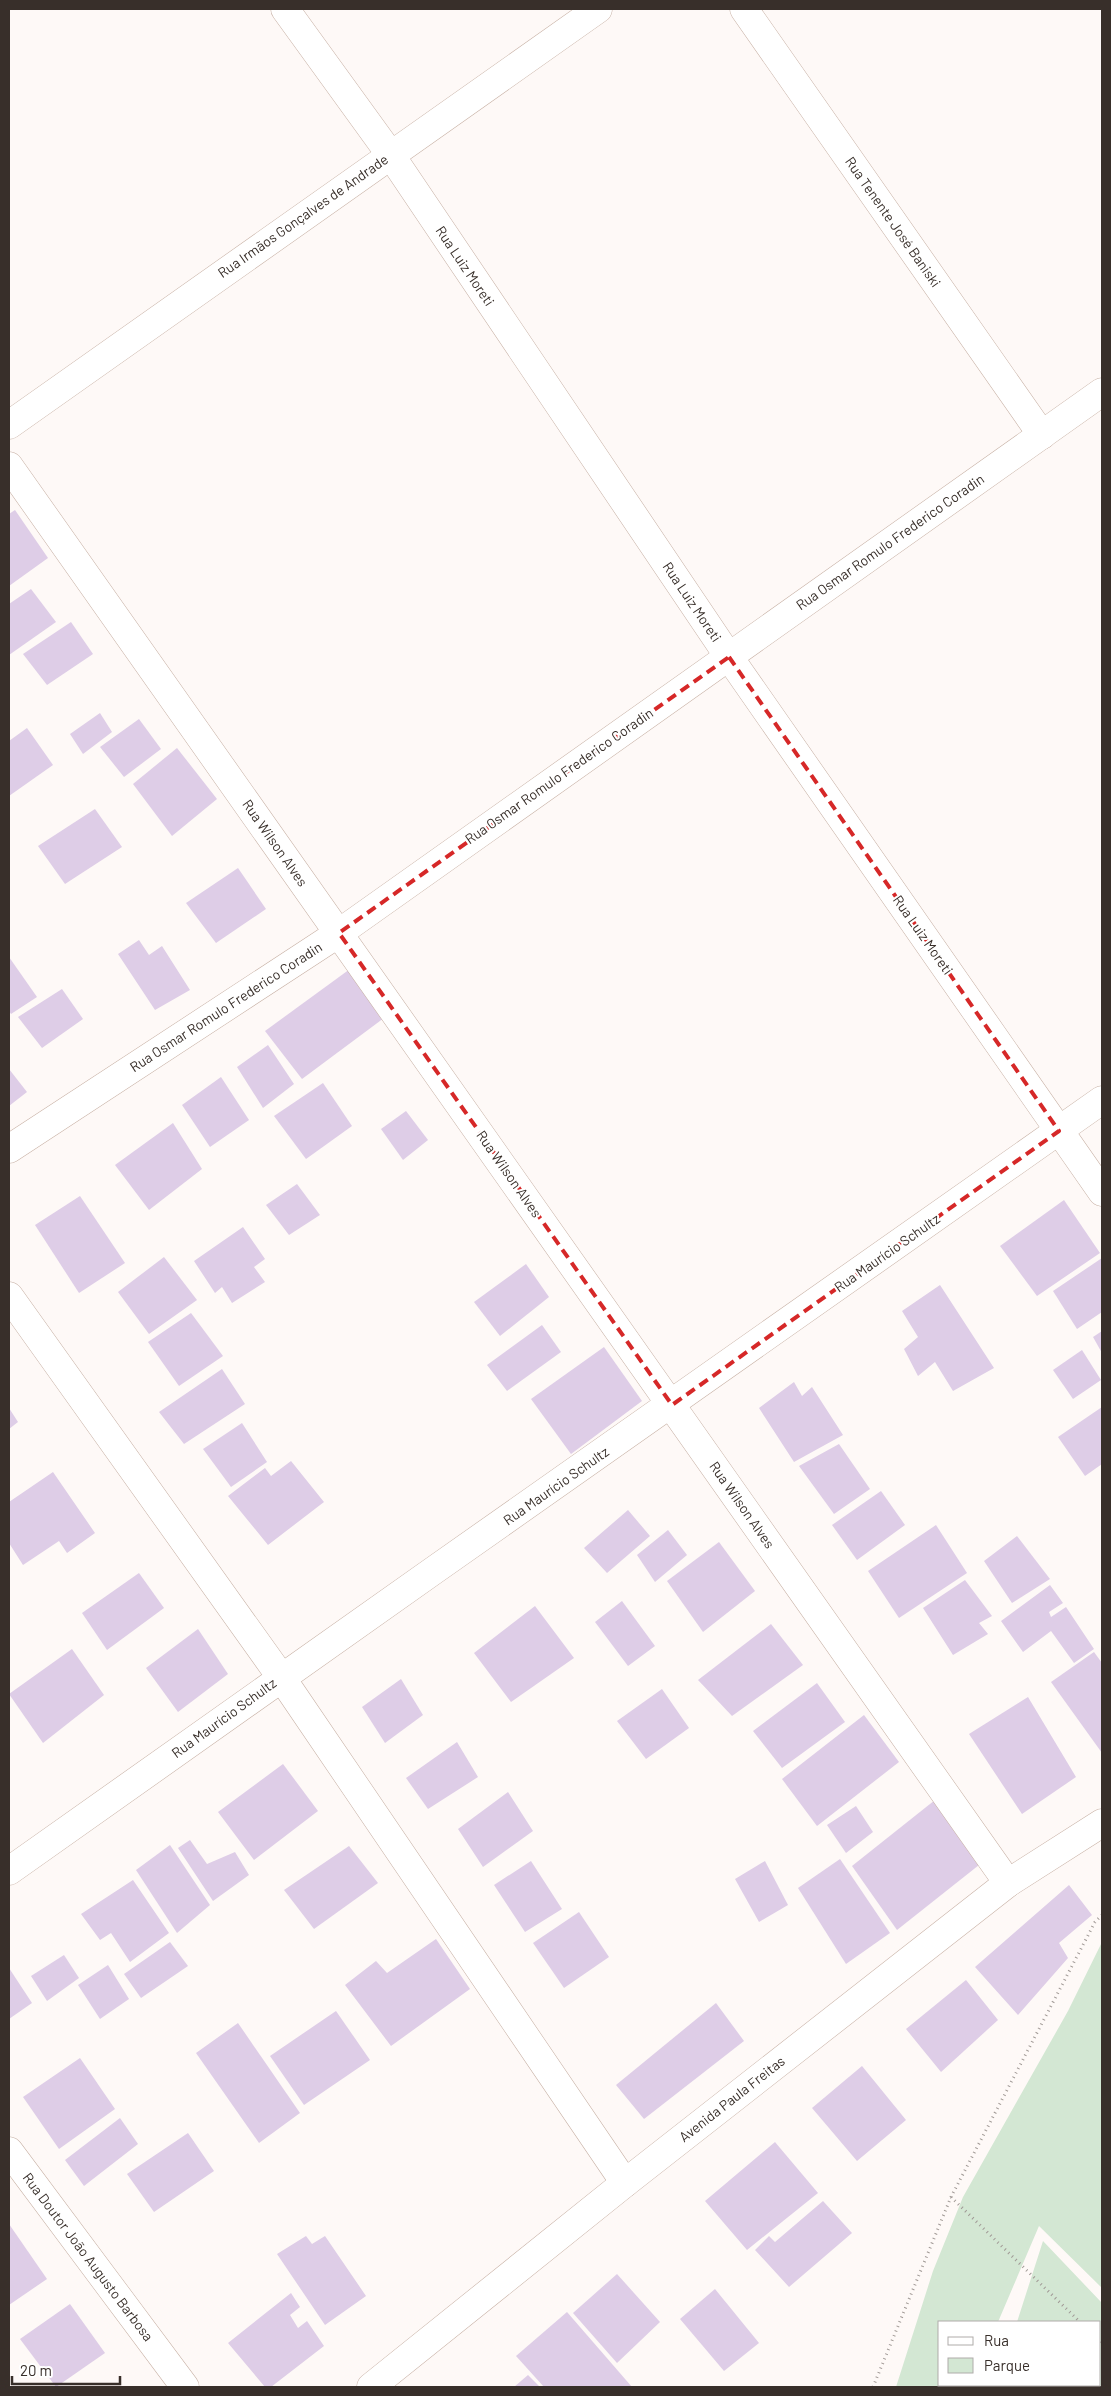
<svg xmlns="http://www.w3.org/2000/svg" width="1111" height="2396" font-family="Barlow,sans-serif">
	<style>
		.green { fill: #d3e7d3 }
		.building { fill: #decde7 }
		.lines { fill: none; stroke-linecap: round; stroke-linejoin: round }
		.minor-casing { stroke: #c7b0a4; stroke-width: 29 }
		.secondary-casing { stroke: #c7b0a4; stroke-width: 29 }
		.path { stroke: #a09995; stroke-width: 3; stroke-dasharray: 1 4; stroke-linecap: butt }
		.minor { stroke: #fff; stroke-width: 28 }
		.secondary { stroke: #fff; stroke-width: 28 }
		.marked { fill: none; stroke: #d62828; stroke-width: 4; stroke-dasharray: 10 6; stroke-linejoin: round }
		.labels { text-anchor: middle; stroke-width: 4; stroke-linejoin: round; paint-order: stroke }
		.street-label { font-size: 14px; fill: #382f2a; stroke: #fff }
	</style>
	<rect width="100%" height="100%" fill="#fef9f7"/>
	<g class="green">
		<path d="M1102 1942V2288L1039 2226 998 2322H940V2385H971L970 2387H896L933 2271 963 2197 1068 2011Z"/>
		<path d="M1043 2241 1102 2303V2387H996L997 2385H1100V2322H1017Z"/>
	</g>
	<g class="building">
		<path d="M15 510 48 558 9 586V514Z"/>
		<path d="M31 589 56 622 9 655V604Z"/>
		<path d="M71 622 93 654 47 685 23 654Z"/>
		<path d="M100 713 112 732 83 754 70 734Z"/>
		<path d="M139 719 161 749 124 777 100 747Z"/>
		<path d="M27 728 53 765 9 796V741Z"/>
		<path d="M177 748 217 799 172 836 133 784Z"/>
		<path d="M95 809 122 847 65 884 38 846Z"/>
		<path d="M238 868 266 909 216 943 186 903Z"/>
		<path d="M139 940 149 955 162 946 190 990 155 1010 118 954Z"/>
		<path d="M9 957 37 997 11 1014 9 1011Z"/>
		<path d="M350 969 384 1018 302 1079 265 1031Z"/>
		<path d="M62 989 83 1019 42 1048 18 1017Z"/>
		<path d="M268 1045 294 1084 263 1108 237 1067Z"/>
		<path d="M9 1069 27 1092 9 1106Z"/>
		<path d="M221 1077 249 1120 210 1147 182 1105Z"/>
		<path d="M323 1083 352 1126 306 1159 274 1116Z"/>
		<path d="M406 1111 428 1140 403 1160 381 1129Z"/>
		<path d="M173 1123 202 1169 149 1210 115 1165Z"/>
		<path d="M297 1184 320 1215 289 1235 266 1205Z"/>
		<path d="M80 1196 125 1263 79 1293 35 1225Z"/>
		<path d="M1064 1200 1100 1253 1037 1296 1000 1246Z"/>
		<path d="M243 1227 265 1259 254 1267 265 1282 232 1303 222 1287 215 1293 194 1261Z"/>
		<path d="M164 1257 197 1300 149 1334 118 1292Z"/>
		<path d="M1102 1258V1312L1077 1329 1053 1291Z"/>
		<path d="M526 1264 549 1297 500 1336 474 1302Z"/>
		<path d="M940 1285 994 1368 953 1391 935 1362 918 1376 904 1349 918 1337 902 1311Z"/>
		<path d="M191 1313 223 1356 179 1386 148 1342Z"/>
		<path d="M542 1325 561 1352 507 1391 487 1365Z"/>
		<path d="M1102 1331V1353L1093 1337Z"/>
		<path d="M604 1347 642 1401 571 1454 531 1399Z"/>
		<path d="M1082 1350 1101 1380 1073 1399 1053 1370Z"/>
		<path d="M222 1369 245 1404 184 1444 159 1412Z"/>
		<path d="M794 1382 802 1396 812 1387 843 1435 794 1462 759 1408Z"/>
		<path d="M1102 1407V1464L1085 1476 1058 1437Z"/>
		<path d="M9 1408 18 1422 9 1429Z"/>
		<path d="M242 1423 267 1462 231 1487 203 1449Z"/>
		<path d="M839 1444 870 1489 834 1514 799 1466Z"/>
		<path d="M291 1461 324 1502 268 1545 228 1496 265 1468 271 1476Z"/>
		<path d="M53 1472 95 1533 67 1553 59 1541 23 1565 9 1543V1502Z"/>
		<path d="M881 1491 905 1525 857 1560 832 1525Z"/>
		<path d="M628 1510 650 1536 607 1573 584 1548Z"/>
		<path d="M936 1525 967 1573 899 1618 868 1571Z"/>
		<path d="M668 1530 687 1555 655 1582 637 1555Z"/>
		<path d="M1017 1536 1050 1579 1012 1603 984 1561Z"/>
		<path d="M719 1542 755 1591 703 1632 667 1581Z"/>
		<path d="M139 1573 164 1608 107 1650 82 1613Z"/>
		<path d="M965 1580 992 1616 979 1623 988 1634 953 1655 923 1608Z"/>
		<path d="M1050 1585 1063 1603 1049 1612 1051 1617 1066 1607 1094 1649 1074 1663 1051 1631 1023 1652 1001 1621Z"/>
		<path d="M622 1601 655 1646 628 1666 595 1622Z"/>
		<path d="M535 1606 574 1658 511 1702 474 1653Z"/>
		<path d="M771 1624 803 1665 732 1716 698 1680Z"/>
		<path d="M198 1629 228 1674 178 1712 146 1668Z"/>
		<path d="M72 1649 104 1695 43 1743 9 1694Z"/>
		<path d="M1094 1652 1102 1663V1753L1051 1682Z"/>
		<path d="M401 1679 423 1715 385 1743 362 1707Z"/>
		<path d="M817 1683 845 1722 782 1768 753 1731Z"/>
		<path d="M662 1689 689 1728 646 1759 617 1721Z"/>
		<path d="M1028 1697 1076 1777 1022 1814 969 1734Z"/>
		<path d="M864 1715 899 1762 817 1826 782 1779Z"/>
		<path d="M457 1742 478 1777 428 1809 406 1778Z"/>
		<path d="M283 1764 318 1811 254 1860 218 1812Z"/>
		<path d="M508 1792 533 1831 483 1867 458 1829Z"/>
		<path d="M935 1800 979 1865 897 1930 852 1866Z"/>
		<path d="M856 1806 873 1832 846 1853 827 1825Z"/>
		<path d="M190 1840 207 1864 235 1852 249 1875 213 1901 178 1848Z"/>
		<path d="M170 1845 210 1905 177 1933 136 1870Z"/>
		<path d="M349 1846 378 1883 314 1929 284 1890Z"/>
		<path d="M840 1859 890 1933 846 1964 798 1888Z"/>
		<path d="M531 1861 562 1909 525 1932 494 1885Z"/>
		<path d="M765 1861 788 1905 759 1922 735 1879Z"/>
		<path d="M133 1880 169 1933 130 1962 111 1933 100 1940 81 1914Z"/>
		<path d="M1069 1885 1092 1915 1059 1943 1068 1958 1018 2015 975 1967Z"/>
		<path d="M579 1912 609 1957 564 1988 533 1943Z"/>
		<path d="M436 1939 470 1989 391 2046 345 1985 376 1961 387 1973Z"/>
		<path d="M170 1942 188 1966 141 1998 124 1974Z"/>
		<path d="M64 1955 79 1978 47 2001 31 1976Z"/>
		<path d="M108 1965 129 1999 100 2019 78 1985Z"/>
		<path d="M9 1968 32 2003 9 2019Z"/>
		<path d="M966 1980 998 2020 941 2072 906 2029Z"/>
		<path d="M716 2003 744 2041 644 2119 616 2085Z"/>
		<path d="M336 2011 370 2060 304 2105 270 2056Z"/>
		<path d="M238 2023 300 2113 259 2143 196 2053Z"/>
		<path d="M80 2058 115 2109 59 2149 23 2097Z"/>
		<path d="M862 2066 906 2120 857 2161 812 2108Z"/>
		<path d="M120 2118 138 2144 84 2186 65 2160Z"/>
		<path d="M188 2133 214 2171 154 2212 127 2174Z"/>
		<path d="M775 2142 818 2193 747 2250 705 2201Z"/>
		<path d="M823 2201 852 2233 789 2287 755 2250 769 2236 775 2242Z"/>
		<path d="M9 2224 47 2279 9 2305Z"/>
		<path d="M306 2236 312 2244 325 2236 366 2296 325 2325 277 2254Z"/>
		<path d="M617 2274 660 2322 617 2363 573 2313Z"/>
		<path d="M715 2289 759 2343 724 2371 680 2319Z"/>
		<path d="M291 2293 300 2307 290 2315 298 2328 307 2321 324 2346 271 2387H265L228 2343Z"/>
		<path d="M70 2304 105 2353 56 2387 20 2339Z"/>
		<path d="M567 2312 632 2387H544L516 2356Z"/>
		<path d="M528 2375 540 2387H514Z"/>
	</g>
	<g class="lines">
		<defs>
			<g id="minor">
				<path d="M285 9 390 154 729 657 1102 1192"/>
				<path d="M744 9 1042 435"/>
				<path d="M9 425 598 9"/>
				<path d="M9 466 1008 1883"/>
				<path d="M9 1149 339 933 1102 392"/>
				<path d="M9 1296 281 1677 625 2183"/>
				<path d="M9 1871C372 1612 738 1358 1102 1100"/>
				<path d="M9 2151 185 2387"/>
			</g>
			<path id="secondary" d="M371 2387 625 2183 1008 1883 1102 1823"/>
		</defs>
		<use href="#minor" class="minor-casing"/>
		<use href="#secondary" class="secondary-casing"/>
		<g class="path">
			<path d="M951 2197 1080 2322"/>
			<path d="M1100 2342 1102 2344"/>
			<path d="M873 2387 951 2197 1095 1922 1102 1915"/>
		</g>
		<use href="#minor" class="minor"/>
		<use href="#secondary" class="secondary"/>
	</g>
	<path class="marked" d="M729 657 1059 1131 672 1405 339 933Z"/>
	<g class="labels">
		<g class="street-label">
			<text transform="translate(303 216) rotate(-35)" y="5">Rua Irmãos Gonçalves de Andrade</text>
			<text transform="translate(893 222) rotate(55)" y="5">Rua Tenente José Baniski</text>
			<text transform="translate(465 266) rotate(56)" y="5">Rua Luiz Moreti</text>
			<text transform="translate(890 542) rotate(-35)" y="5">Rua Osmar Romulo Frederico Coradin</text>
			<text transform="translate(692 602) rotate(56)" y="5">Rua Luiz Moreti</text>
			<text transform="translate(559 776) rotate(-35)" y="5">Rua Osmar Romulo Frederico Coradin</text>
			<text transform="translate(275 843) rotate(55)" y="5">Rua Wilson Alves</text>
			<text transform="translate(923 935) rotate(55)" y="5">Rua Luiz Moreti</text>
			<text transform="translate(226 1007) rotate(-33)" y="5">Rua Osmar Romulo Frederico Coradin</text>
			<text transform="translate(509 1174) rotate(55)" y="5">Rua Wilson Alves</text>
			<text transform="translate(887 1253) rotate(-35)" y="5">Rua Maurício Schultz</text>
			<text transform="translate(556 1486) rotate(-35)" y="5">Rua Maurício Schultz</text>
			<text transform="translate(742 1505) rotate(55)" y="5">Rua Wilson Alves</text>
			<text transform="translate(224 1718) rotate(-36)" y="5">Rua Maurício Schultz</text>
			<text transform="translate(732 2099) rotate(-38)" y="5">Avenida Paula Freitas</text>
			<text transform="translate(88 2257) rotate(53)" y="5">Rua Doutor João Augusto Barbosa</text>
		</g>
	</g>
	<rect width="1111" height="2396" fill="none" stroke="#382f2a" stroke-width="20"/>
	<rect x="938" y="2321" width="162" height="65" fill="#ffffff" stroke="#afacaa"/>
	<rect x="948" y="2337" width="25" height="8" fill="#ffffff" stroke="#afacaa"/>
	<text x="984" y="2346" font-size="15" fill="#382f2a">Rua</text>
	<rect x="948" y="2358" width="25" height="15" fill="#d3e7d3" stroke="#afacaa"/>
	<text x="984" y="2371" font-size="15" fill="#382f2a">Parque</text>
	<path d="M12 2376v8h108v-8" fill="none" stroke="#382f2a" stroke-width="2.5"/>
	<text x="20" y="2376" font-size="15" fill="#382f2a" stroke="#ffffff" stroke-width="4" paint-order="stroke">20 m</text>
</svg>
